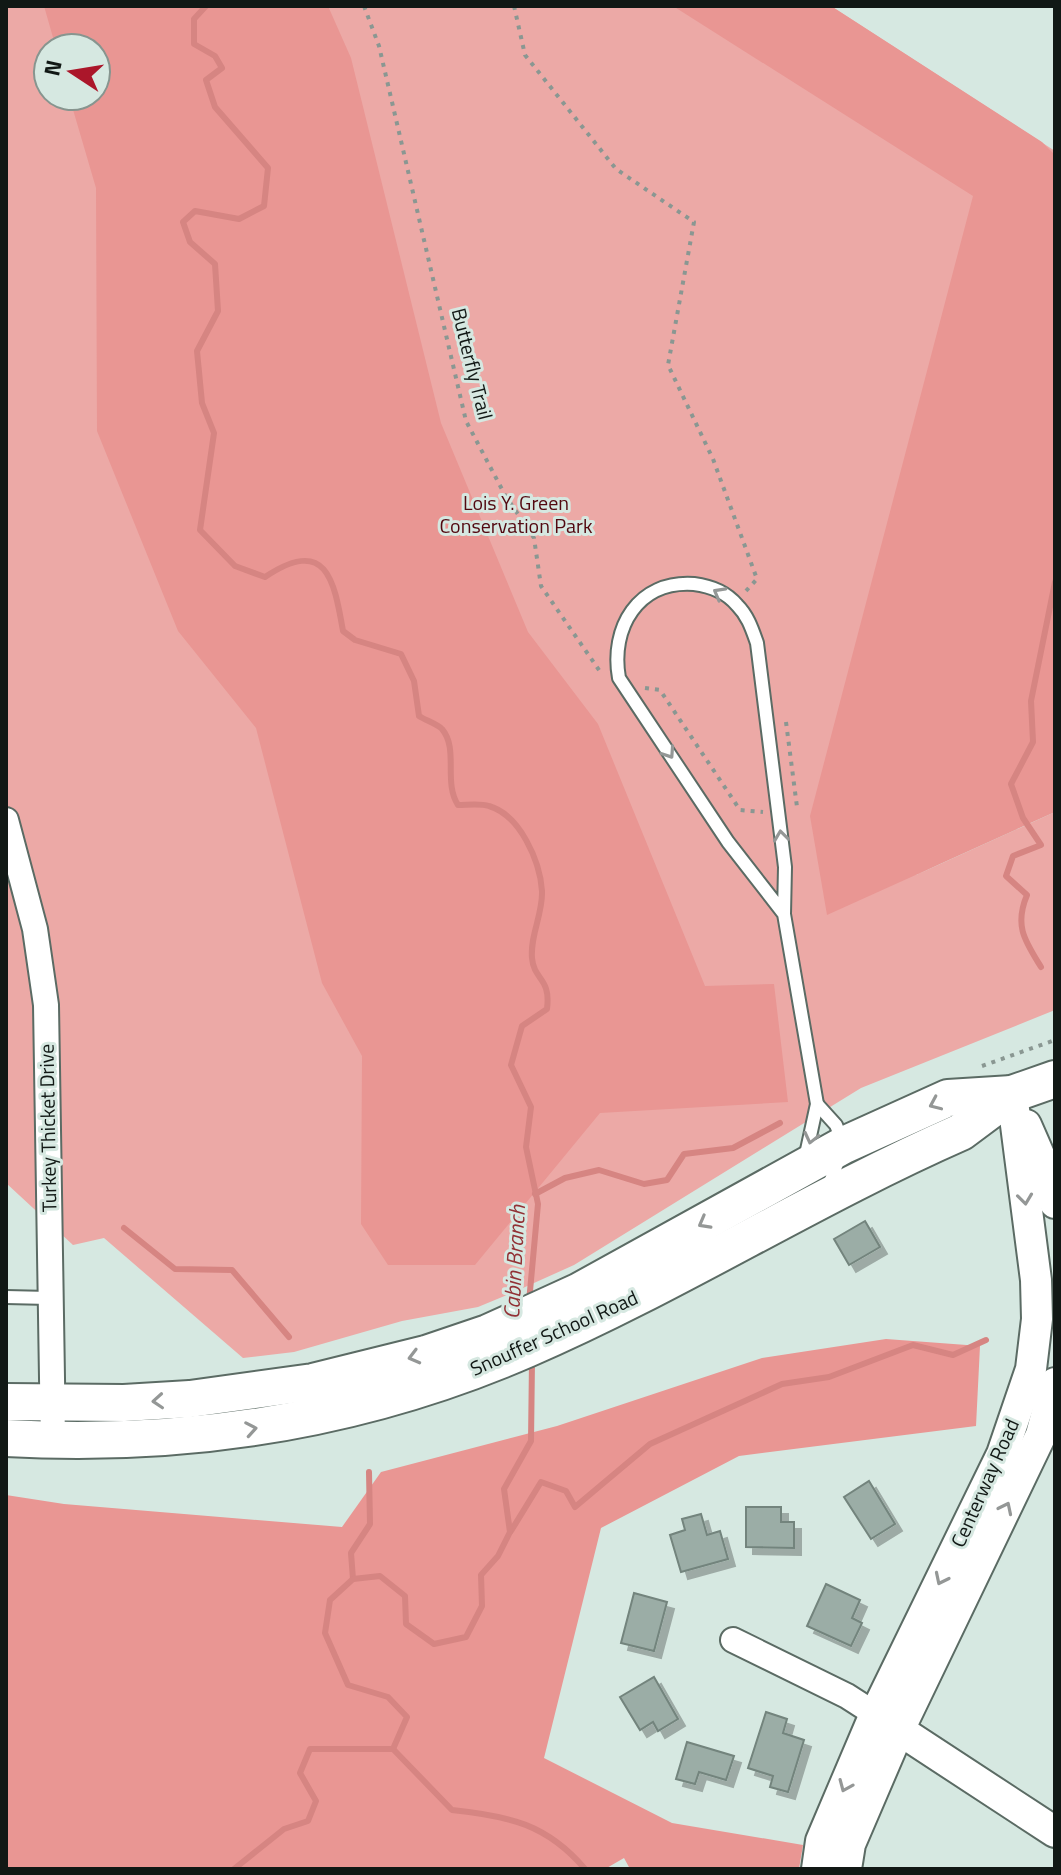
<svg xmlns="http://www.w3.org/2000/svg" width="1061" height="1875" font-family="'Titillium Web',sans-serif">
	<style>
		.green { fill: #eca9a6; fill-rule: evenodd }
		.forest { fill: #e99693 }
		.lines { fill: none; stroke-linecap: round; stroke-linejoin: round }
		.stream { stroke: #d68582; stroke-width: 6 }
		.building { fill: #9bada6; stroke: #73847d; stroke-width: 2; filter: url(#shadow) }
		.service-casing { stroke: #5b6b64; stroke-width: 16 }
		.minor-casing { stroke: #5b6b64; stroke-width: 28 }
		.tertiary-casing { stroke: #5b6b64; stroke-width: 34 }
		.secondary-casing { stroke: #5b6b64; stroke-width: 40 }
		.path { stroke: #8a9792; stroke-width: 4; stroke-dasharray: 4 6; stroke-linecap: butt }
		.service { stroke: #fff; stroke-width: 12 }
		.minor { stroke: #fff; stroke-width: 24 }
		.tertiary { stroke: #fff; stroke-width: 30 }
		.secondary { stroke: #fff; stroke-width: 36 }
		.oneway { stroke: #949796 }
		.labels { text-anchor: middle; stroke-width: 6; stroke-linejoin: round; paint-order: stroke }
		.street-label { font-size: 20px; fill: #111815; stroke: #d6e8e1 }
		.park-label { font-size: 20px; fill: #520810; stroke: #d6e8e1 }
		.water-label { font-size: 22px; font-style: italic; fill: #923135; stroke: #d6e8e1 }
	</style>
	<defs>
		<filter id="shadow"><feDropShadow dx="7" dy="7" stdDeviation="0" flood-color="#0004"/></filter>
	</defs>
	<rect width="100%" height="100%" fill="#d6e8e1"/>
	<path class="green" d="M6 6H831L1055 151V809L916 875 1055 812V1010L861 1088 574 1265 514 1292 478 1307 402 1321 294 1352 243 1358 104 1238 73 1245 6 1183ZM48 48H96V96H48Z"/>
	<g class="forest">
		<path d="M44 6H328L351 58 441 423 528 632 598 724 705 986 774 984 788 1102 600 1113 475 1265H388L361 1224 362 1056 322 983 256 728 178 631 97 431 96 188 69 96H96V48H56Z"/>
		<path d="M673 6H831L1042 142 1055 155V812L827 915 810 816 973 196Z"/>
		<path d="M886 1339 980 1346 976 1426 739 1456 601 1528 544 1758 672 1823 803 1845 799 1869H630L624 1858 605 1869H6V1495L64 1504 342 1527 381 1472 557 1426 762 1358Z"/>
	</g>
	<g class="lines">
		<g class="stream">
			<path d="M206 6 194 19V44L215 56 222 68 206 80 215 107 268 168 264 206 239 219 195 211 183 222 190 242 215 264 218 311 197 351 202 403 214 433 200 530 235 566 265 577C326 536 334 579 343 631L355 640 401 654 414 681 419 716C425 720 437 724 442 729 459 749 443 782 458 805 467 805 480 803 489 806 520 815 540 861 542 891 543 914 530 935 532 958 534 981 551 977 547 1009L522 1026 511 1065 531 1107 526 1147 538 1204 529 1302"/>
			<path d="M1041 967C1025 941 1014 926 1027 895L1006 876 1013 856 1041 845 1023 818 1011 784 1033 742 1031 701 1055 582"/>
			<path d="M535 1194 565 1178 599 1170 644 1184 667 1180 684 1154 733 1148 780 1123"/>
			<path d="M124 1228 175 1269 232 1270 289 1337"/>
			<path d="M511 1531 541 1482 566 1491 575 1507 650 1444 782 1384 829 1377 913 1345 953 1355 986 1340"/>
			<path d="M353 1579 351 1553 370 1524 369 1472"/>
			<path d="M393 1749 452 1810C509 1816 547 1824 585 1869"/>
			<path d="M234 1869 284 1829 308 1821 316 1801 300 1773 310 1749H393L407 1717 388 1697 348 1685 325 1633 330 1600 353 1579 380 1576 405 1596 406 1624 434 1644 466 1637 482 1606 481 1575 498 1556 510 1532 504 1489 531 1441 532 1361"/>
		</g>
	</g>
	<g class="building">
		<path d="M865 1221 880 1247 849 1265 834 1239Z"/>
		<path d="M869 1481 895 1524 871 1539 844 1497Z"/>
		<path d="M746 1507H781V1522H794V1548L746 1547Z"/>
		<path d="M701 1514 707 1535 720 1531 728 1559 681 1572 670 1535 685 1530 682 1519Z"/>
		<path d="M826 1584 860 1600 852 1618 862 1623 851 1646 807 1626Z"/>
		<path d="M634 1593 667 1602 654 1651 621 1643Z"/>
		<path d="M654 1677 678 1719 658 1731 653 1722 640 1730 620 1697Z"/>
		<path d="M766 1712 787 1719 783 1733 804 1740 788 1792 770 1787 773 1776 748 1768Z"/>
		<path d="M687 1742 734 1756 726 1780 699 1772 695 1784 676 1779Z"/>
	</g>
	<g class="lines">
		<defs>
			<g id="service">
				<path d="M784 914 728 842 619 678C610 628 638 580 694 584 710 586 726 592 737 605 748 616 752 629 757 643L785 867 784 914 817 1104 805 1159"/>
				<path d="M817 1104 836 1125 844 1145 829 1185"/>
				<path d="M6 1297 49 1298"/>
			</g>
			<g id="minor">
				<path d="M6 820 35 929 46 1005 53 1440"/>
				<path d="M733 1640 847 1696 875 1714"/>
			</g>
			<g id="tertiary">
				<path d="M1026 1125 1047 1173 1055 1203"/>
				<path d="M884 1720 1055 1832"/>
				<path d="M817 1869 821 1841 875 1714 1002 1454 1031 1369 1037 1319 1036 1280 1012 1094"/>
				<path d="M846 1869 850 1844 899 1730 1041 1435 1055 1383"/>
			</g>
			<g id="secondary">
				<path d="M6 1402 124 1403 190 1399 313 1382 426 1354 488 1333 578 1292 844 1145 948 1098 1012 1094 1055 1079"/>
				<path d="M6 1438C186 1448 361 1421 527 1349 675 1285 813 1197 961 1132L1012 1094"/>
			</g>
		</defs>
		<use href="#service" class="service-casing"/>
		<use href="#minor" class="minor-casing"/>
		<use href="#tertiary" class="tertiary-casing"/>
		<use href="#secondary" class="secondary-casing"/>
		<g class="path">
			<path d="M364 6 379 46 466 421 505 495 534 538 541 586 601 673"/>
			<path d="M514 6 525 55 616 169 694 222 668 365 713 459 757 579 745 592"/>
			<path d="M645 688 660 690 740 810 763 812"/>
			<path d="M786 722 797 807"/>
			<path d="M982 1066 1055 1040"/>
		</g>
		<use href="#service" class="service"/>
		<use href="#minor" class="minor"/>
		<use href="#tertiary" class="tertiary"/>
		<use href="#secondary" class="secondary"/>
	</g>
	<defs><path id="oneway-chevron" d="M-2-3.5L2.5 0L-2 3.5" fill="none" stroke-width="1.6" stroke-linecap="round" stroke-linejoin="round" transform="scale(2)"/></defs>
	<g class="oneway">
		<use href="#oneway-chevron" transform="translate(719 593) rotate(-151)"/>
		<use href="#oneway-chevron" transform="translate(669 753) rotate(56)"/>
		<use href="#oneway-chevron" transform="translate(781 836) rotate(-97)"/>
		<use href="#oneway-chevron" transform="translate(935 1104) rotate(156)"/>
		<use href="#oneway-chevron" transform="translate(811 1138) rotate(103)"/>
		<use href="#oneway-chevron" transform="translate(1025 1199) rotate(83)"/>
		<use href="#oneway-chevron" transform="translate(704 1223) rotate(151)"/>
		<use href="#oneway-chevron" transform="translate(414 1357) rotate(165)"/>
		<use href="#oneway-chevron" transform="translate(158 1401) rotate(176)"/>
		<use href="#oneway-chevron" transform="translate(251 1429) rotate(-10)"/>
		<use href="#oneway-chevron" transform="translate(1006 1508) rotate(-64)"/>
		<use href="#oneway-chevron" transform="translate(941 1579) rotate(116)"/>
		<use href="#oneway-chevron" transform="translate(845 1786) rotate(113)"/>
	</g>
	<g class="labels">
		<g class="street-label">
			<text transform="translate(472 364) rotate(76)" y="7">Butterfly Trail</text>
			<text transform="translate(48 1128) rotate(-91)" y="7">Turkey Thicket Drive</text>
			<text transform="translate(554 1333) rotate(-24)" y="7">Snouffer School Road</text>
			<text transform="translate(985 1483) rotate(-66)" y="7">Centerway Road</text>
		</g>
		<g class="park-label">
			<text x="516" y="510">Lois Y. Green<tspan x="516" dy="23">Conservation Park</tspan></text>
		</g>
		<g class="water-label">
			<text transform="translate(514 1262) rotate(-87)" y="8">Cabin Branch</text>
		</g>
	</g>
	<rect width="1061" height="1875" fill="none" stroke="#111815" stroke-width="16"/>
	<g transform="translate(72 72) rotate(282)"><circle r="38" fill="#d6e8e1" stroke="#87958f" stroke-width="2"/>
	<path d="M0-6L14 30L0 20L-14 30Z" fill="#ab162a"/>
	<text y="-12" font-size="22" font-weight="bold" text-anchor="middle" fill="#111815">N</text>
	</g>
</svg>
